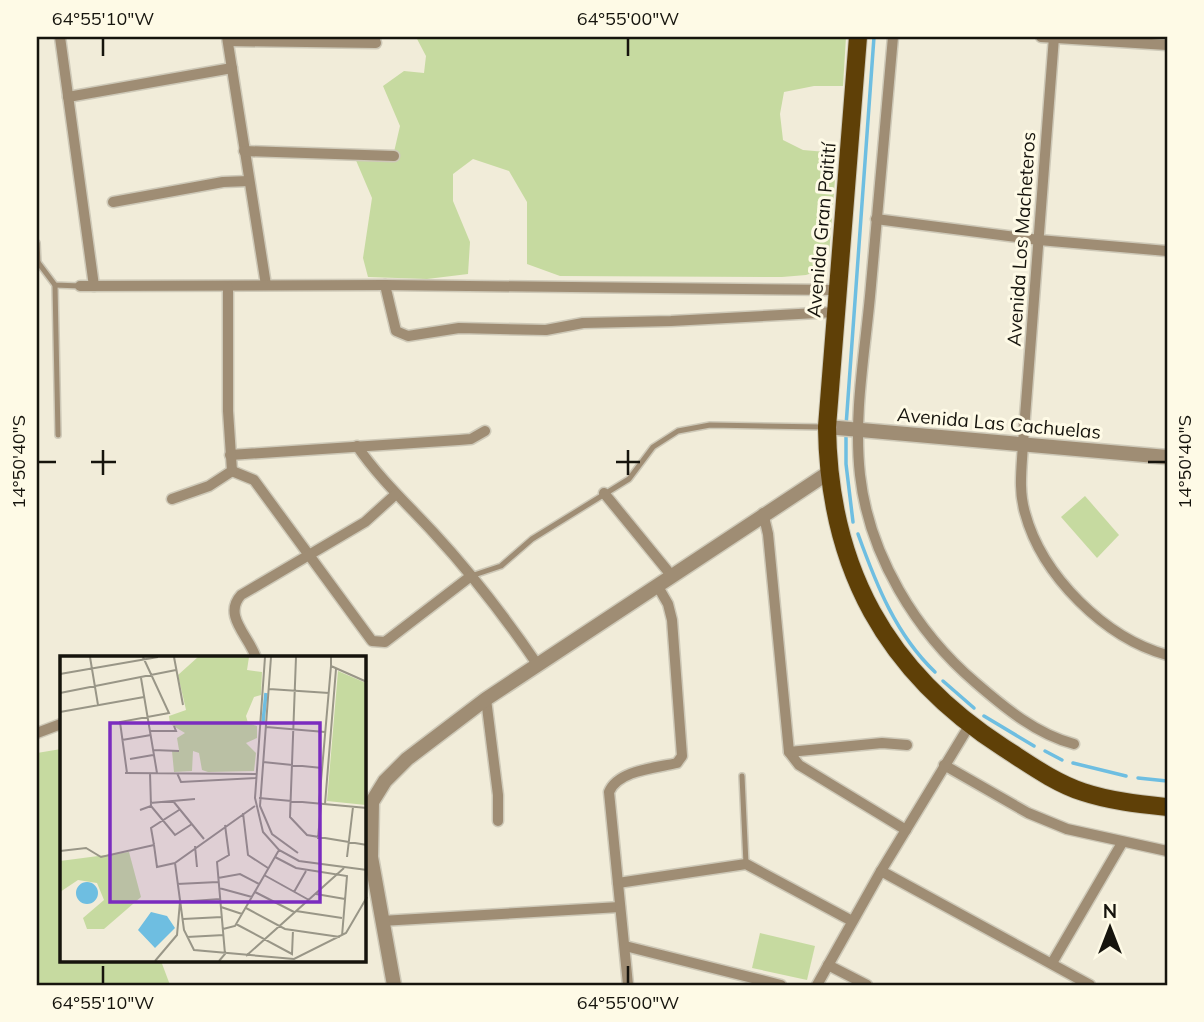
<svg xmlns="http://www.w3.org/2000/svg" width="1204" height="1022" font-family="Mulish,sans-serif">
	<style>
		.green { fill: #c6daa0 }
		.lines { fill: none; stroke-linecap: round; stroke-linejoin: round }
		.stream { stroke: #6ebee1; stroke-width: 3.5 }
		.service-casing { stroke: #cec9b8; stroke-width: 8 }
		.minor-casing { stroke: #cec9b8; stroke-width: 13 }
		.tertiary-casing { stroke: #cec9b8; stroke-width: 17 }
		.primary-casing { stroke: #cec9b8; stroke-width: 20 }
		.service { stroke: #9f8d74; stroke-width: 5 }
		.minor { stroke: #9f8d74; stroke-width: 10 }
		.tertiary { stroke: #9f8d74; stroke-width: 14 }
		.primary { stroke: #5f4007; stroke-width: 18 }
		.ticks { fill: none; stroke: #16140d; stroke-width: 2.5 }
		.labels { text-anchor: middle; stroke-width: 6; stroke-linejoin: round; paint-order: stroke }
		.street-label { font-size: 19px; fill: #16140d; stroke: #fefae6 }
		.inset-river { fill: none; stroke: #6ebee1; stroke-width: 3.5 }
		.inset-road { fill: none; stroke: #999687; stroke-width: 2 }
		.view { fill: #7b2cbf; fill-opacity: 0.15; stroke: #7b2cbf; stroke-width: 3.5 }
		.inset-edge { fill: none; stroke: #16140d; stroke-width: 3.5 }
		.neatline { fill: none; stroke: #16140d; stroke-width: 2.5 }
		.ticks-label { font-size: 18px; text-anchor: middle; fill: #16140d }
	</style>
	<rect width="100%" height="100%" fill="#f1ecd9"/>
	<g class="green">
		<path d="M416 37H846L843 86H814L784 92 780 114 783 140 803 150 826 152 836 167 829 254 821 270 806 275 782 277 560 276 527 264V202L509 171 473 159 453 174V201L470 242 468 274 427 279 368 277 363 258 372 198 355 158 394 152 400 126 383 86 404 71 424 73 426 56Z"/>
		<path d="M1085 496 1119 535 1097 558 1061 517Z"/>
		<path d="M61 749V961H161L170 985H37V753Z"/>
		<path d="M760 933 815 946 807 980 752 968Z"/>
	</g>
	<g class="lines">
		<g class="stream">
			<path d="M846 426 874 37"/>
			<path d="M846 433V464L853 522"/>
			<path d="M858 534C876 584 896 635 935 672"/>
			<path d="M943 681 974 708"/>
			<path d="M984 716 1034 746"/>
			<path d="M1045 751 1062 760"/>
			<path d="M1073 763 1126 776"/>
			<path d="M1138 778 1167 781"/>
		</g>
		<defs>
			<g id="service">
				<path d="M37 243 38 263"/>
				<path d="M37 261 55 285 80 286"/>
				<path d="M55 285 58 435"/>
				<path d="M471 576 501 566 532 539 629 479 653 447 678 431 710 425 823 427"/>
				<path d="M742 776 746 864"/>
			</g>
			<g id="minor">
				<path d="M60 37 94 286"/>
				<path d="M227 37 266 285"/>
				<path d="M893 37C885 119 878 202 871 285 866 347 853 412 860 475 869 555 916 632 976 683 1005 708 1036 734 1074 744"/>
				<path d="M1041 37 1167 45"/>
				<path d="M1054 37 1023 443C1022 466 1018 490 1025 513 1042 576 1105 638 1167 655"/>
				<path d="M228 41 376 43 374 37"/>
				<path d="M68 97 232 68"/>
				<path d="M244 151 394 156"/>
				<path d="M113 202 223 182 249 181"/>
				<path d="M876 219 1039 240 1167 251"/>
				<path d="M385 285 396 331 408 336 459 328 546 330 583 323 671 321 835 312"/>
				<path d="M80 286 385 285 837 290"/>
				<path d="M357 446C379 478 406 503 433 532 471 573 505 617 537 664"/>
				<path d="M230 455 459 440 471 439 485 431"/>
				<path d="M232 471 254 480 372 641 385 642 471 576"/>
				<path d="M604 493 671 575"/>
				<path d="M172 499 209 486 232 471 228 411V287"/>
				<path d="M763 513 768 534 789 752 799 765 906 830"/>
				<path d="M256 658C250 637 222 616 241 595L365 522 396 494"/>
				<path d="M486 699 498 795V821"/>
				<path d="M37 733 61 724"/>
				<path d="M789 752 882 743 907 745"/>
				<path d="M944 765 1028 813 1067 829 1167 851"/>
				<path d="M881 871 1090 985"/>
				<path d="M618 883 746 864 852 921"/>
				<path d="M381 921 620 907"/>
				<path d="M625 946 781 985"/>
				<path d="M1052 963 1122 843"/>
				<path d="M828 965 867 985"/>
				<path d="M628 985 609 792C618 770 656 768 677 763L682 756 672 620 668 604 657 585"/>
				<path d="M817 985 881 871 969 726"/>
			</g>
			<g id="tertiary">
				<path d="M827 427 1167 457"/>
				<path d="M394 985 371 857 372 802 385 781 407 759 486 699 828 473"/>
			</g>
			<path id="primary" d="M858 37 827 427C829 568 886 672 1004 748 1029 764 1055 783 1083 792 1110 801 1139 804 1167 807"/>
		</defs>
		<use href="#service" class="service-casing"/>
		<use href="#minor" class="minor-casing"/>
		<use href="#tertiary" class="tertiary-casing"/>
		<use href="#primary" class="primary-casing"/>
		<use href="#service" class="service"/>
		<use href="#minor" class="minor"/>
		<use href="#tertiary" class="tertiary"/>
		<use href="#primary" class="primary"/>
	</g>
	<path class="ticks" d="M103 38V56M628 38V56M103 450V475M628 450V475M38 462H56M91 462H116M616 462H640M1148 462H1166M103 966V984M628 966V984"/>
	<g class="labels">
		<g class="street-label">
			<text transform="translate(821 230) rotate(-85)" y="7">Avenida Gran Paitití</text>
			<text transform="translate(1021 239) rotate(-86)" y="7">Avenida Los Macheteros</text>
			<text transform="translate(999 423) rotate(5)" y="7">Avenida Las Cachuelas</text>
		</g>
	</g>
	<g transform="translate(60 656)">
		<rect width="306" height="306" fill="#f1ecd9"/>
		<path d="M138 1H197H189L187 14 202 16 201 39 194 41 186 60 188 67 197 70V82L186 87 196 97 194 115 148 116 142 114 139 97 133 95 132 115 114 116 112 95 119 94 117 82 125 77 110 68 109 60 126 54 118 19ZM278 15 306 27V149L267 145ZM69 196 81 241 44 273H27L23 262 44 244 37 227 18 224 0 236V205Z" fill="#c6daa0"/>
		<path d="M16 237a11 11 0 1 1 22 0a11 11 0 1 1-22 0ZM91 256 107 260 115 272 95 292 78 274Z" fill="#6ebee1"/>
		<path class="inset-river" d="M203 66 206 37"/>
		<path class="inset-road" d="M30 1 38 49M114 1 123 49M205 1 195 142 203 176 219 194 239 205 307 214M211 1 200 150 212 178 238 197M236 1 230 161 247 179 307 189M271 1V10L307 26M0 18 98 1M81 22 97 117M209 33 269 37M0 37 116 14M0 56 84 41M206 71 265 76M90 75H116L114 70M62 84 91 79M93 94 119 95M70 103 93 99M203 106 262 112M65 117 196 118M67 117 60 66 109 57 83 1M117 117 121 126 196 122M199 142 307 152M113 145 144 183M90 147 135 143M259 148 271 10M265 148 276 13M91 150 115 179 132 168M195 150 115 207 124 274 134 294 234 303 286 277 307 241M80 154 91 150 90 117M183 157 188 199 208 212M258 183 261 148M94 189 91 172 119 154M135 190 137 211M0 195 26 192 41 201 94 189 97 211 115 207M215 201 236 212 287 220 282 280M287 201 293 151M204 219 249 244M158 222 180 218 199 228M117 228 158 226M159 232 192 241M195 236 234 256M234 236 246 215M256 238 285 243M161 251 182 258M186 252 225 273 280 281M236 255 282 262M123 263 162 261M176 268 232 298 233 274M163 273 175 270 219 194M127 281 164 279M186 300 284 212M95 305 117 279 120 246 160 243M159 305 165 298 157 206 169 199 165 169"/>
		<path class="view" d="M50 67H260V246H50Z"/>
		<rect width="306" height="306" class="inset-edge"/>
	</g>
	<rect width="1204" height="1022" fill="none" stroke="#fefae6" stroke-width="77"/>
	<g transform="translate(1110 928)" stroke="#fefae6" stroke-width="5" paint-order="stroke">
	<path d="M0-5L12 26L0 18L-12 26Z" fill="#16140d"/>
	<text y="-10" font-size="19" font-weight="bold" text-anchor="middle" fill="#16140d">N</text>
	</g>
	<rect x="38" y="38" width="1128" height="946" class="neatline"/>
	<g class="ticks-label">
		<text x="103" y="25">64°55'10"W</text>
		<text x="628" y="25">64°55'00"W</text>
		<text transform="translate(19 462) rotate(-90)" y="6">14°50'40"S</text>
		<text transform="translate(1185 462) rotate(-90)" y="6">14°50'40"S</text>
		<text x="103" y="1009">64°55'10"W</text>
		<text x="628" y="1009">64°55'00"W</text>
	</g>
</svg>
